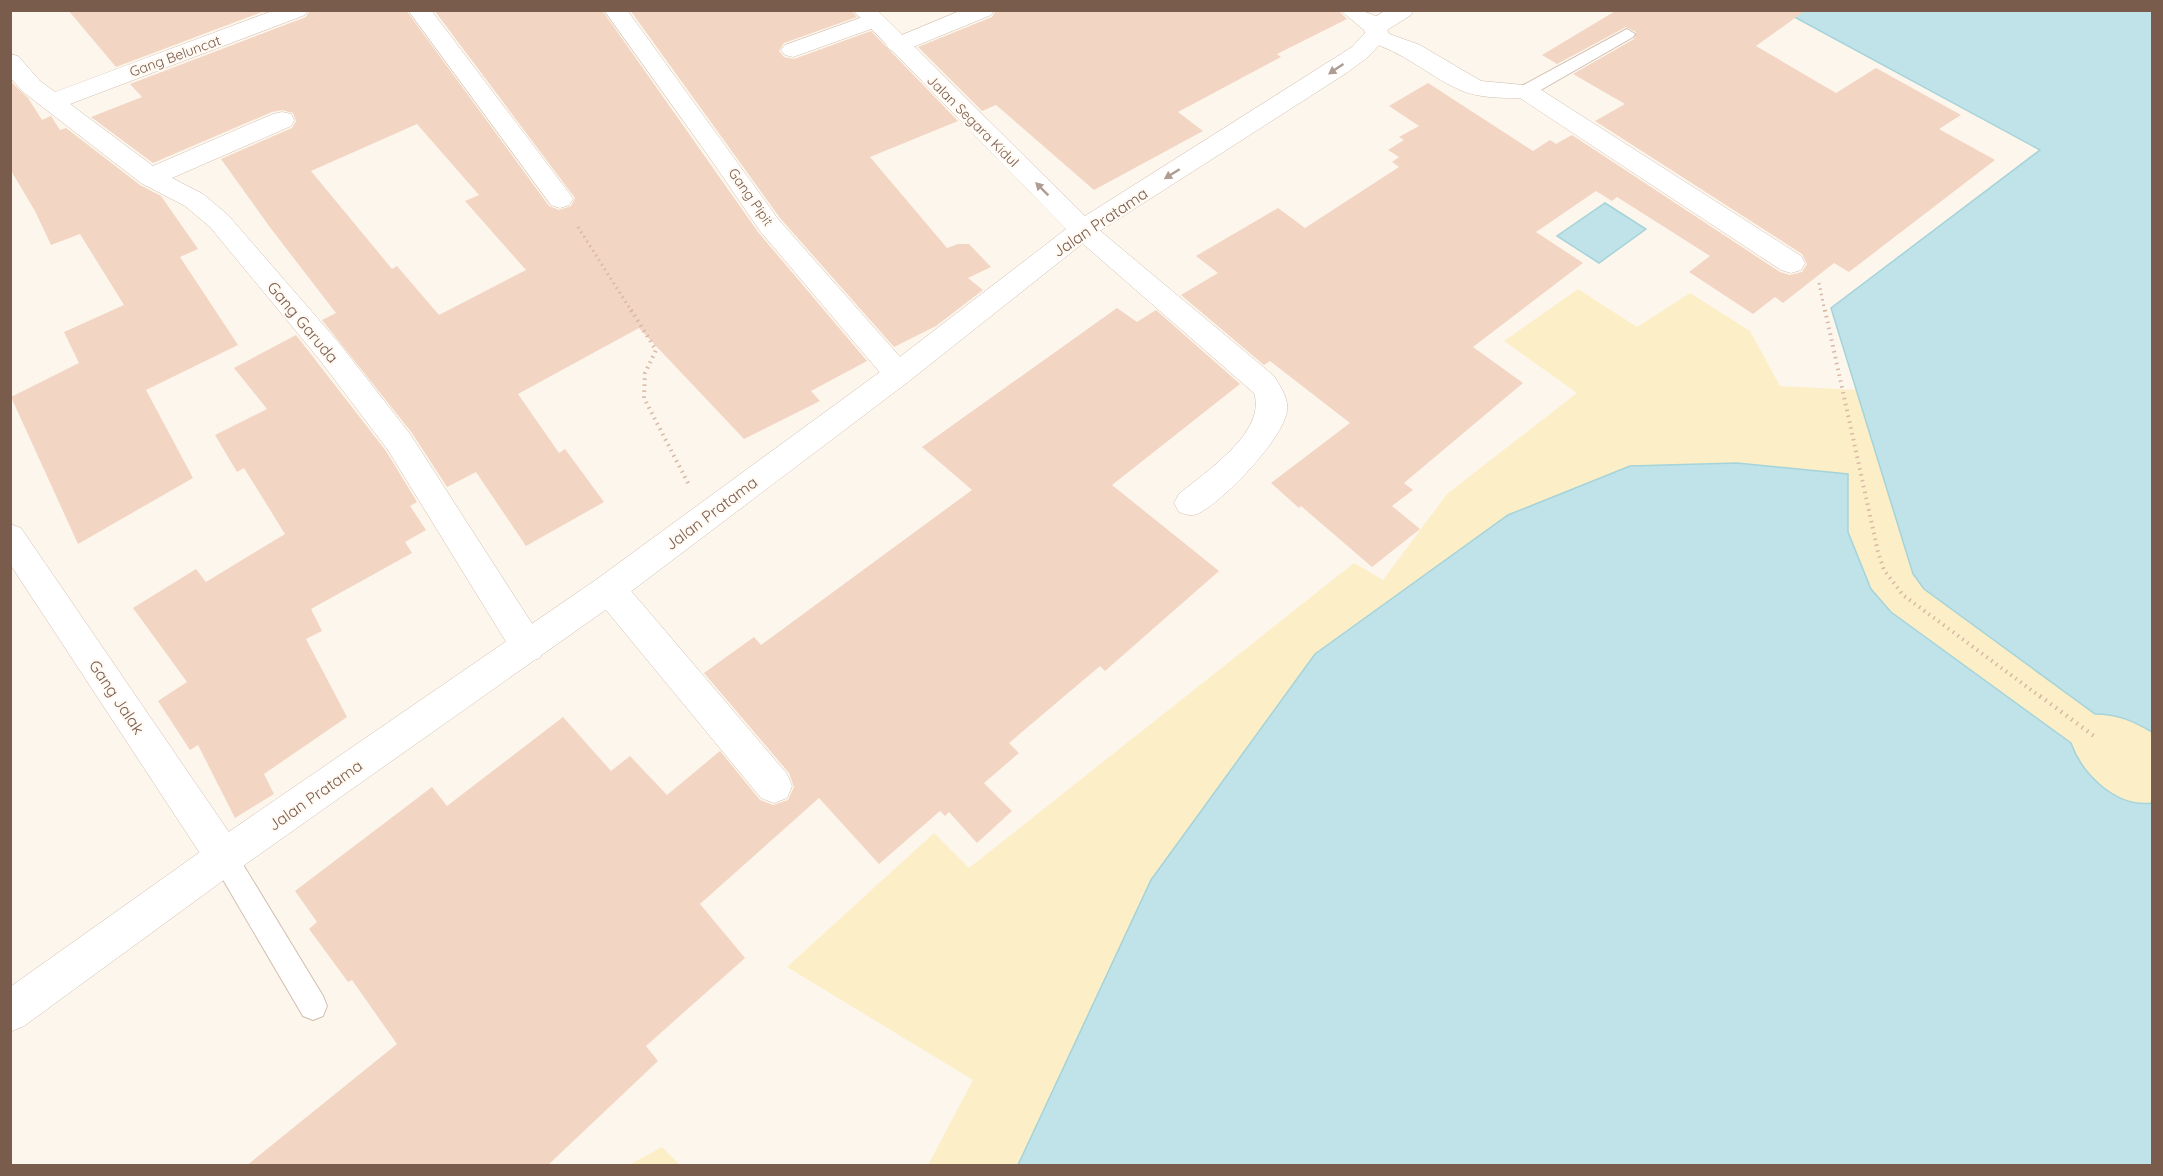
<svg xmlns="http://www.w3.org/2000/svg" width="2163" height="1176" font-family="Quicksand,sans-serif">
	<style>
		.sand { fill: #fcefc7 }
		.water { fill: #bfe3e8; stroke: #a5d3da; stroke-width: 1.5 }
		.building { fill: #f3d5c3; fill-rule: evenodd }
		.lines { fill: none; stroke-linecap: round; stroke-linejoin: round }
		.service-casing { stroke: #d1beb0; stroke-width: 2 }
		.minor-casing { stroke: #d1beb0; stroke-width: 1 }
		.tertiary-casing { stroke: #d1beb0; stroke-width: 1 }
		.path-far2 { stroke: #d9b8a5; stroke-width: 3; stroke-dasharray: 1.5 4; stroke-linecap: butt }
		.path-far1 { stroke: #d9b8a5; stroke-width: 4; stroke-dasharray: 1.5 4.5; stroke-linecap: butt }
		.path { stroke: #d9b8a5; stroke-width: 4.5; stroke-dasharray: 1.5 5; stroke-linecap: butt }
		.service { fill: #fff; fill-rule: evenodd }
		.minor { fill: #fff; fill-rule: evenodd }
		.tertiary { fill: #fff; fill-rule: evenodd }
		.oneway { fill: #af9d94 }
		.labels { text-anchor: middle; stroke-width: 4.5; stroke-linejoin: round; paint-order: stroke }
		.far-street-label { font-size: 14px; fill: #7a5c4d; stroke: #fffaf3 }
		.street-label { font-size: 16px; fill: #7a5c4d; stroke: #fffaf3 }
	</style>
	<rect width="100%" height="100%" fill="#fdf6ec"/>
	<g class="sand">
		<path d="M1578 289 1637 327 1690 293 1750 331 1780 386 1858 390 1913 574 1924 589 2095 714C2118 714 2133 721 2152 732V803C2116 808 2082 774 2071 743L1891 612 1871 589 1848 532V474L1151 880 1018 1165H928L973 1080 787 967 934 833 969 868 1354 563 1383 580 1447 494 1577 393 1504 341Z"/>
		<path d="M662 1147 680 1165H629Z"/>
	</g>
	<g class="water">
		<path d="M1788 10 2152 11V732C2133 721 2118 714 2095 714L1924 589 1913 574 1831 308 2040 150 1785 12Z"/>
		<path d="M1605 203 1646 229 1599 263 1557 236Z"/>
		<path d="M1737 463 1848 474V532L1871 589 1891 612 2071 743C2082 774 2116 808 2152 803V1165H1018L1151 880 1315 654 1508 515 1630 466Z"/>
	</g>
	<g class="building">
		<path d="M68 10H267L116 67Z"/>
		<path d="M310 10H406L549 206 559 210 571 206 575 198 434 10H602L758 232 867 361 811 391 820 401 744 439 639 328 518 394 559 453 565 449 604 502 526 546 476 472 447 487 412 433 322 320 336 313 272 230 221 159 292 128 296 121 293 113 282 110 272 112 153 163 91 117 142 97 130 84 306 17ZM417 124 479 195 465 201 526 270 439 315 397 266 392 269 311 171Z"/>
		<path d="M630 10H851L857 17 784 43 779 51 784 57 794 59 871 31 958 121 870 157 947 248 958 244H969L991 267 968 278 983 290 936 326 894 347 780 218Z"/>
		<path d="M996 10H1338L1347 19 1277 54 1281 57 1178 112 1203 131 1094 190 996 105 982 111 918 47 992 17Z"/>
		<path d="M1617 10H1806L1756 46 1836 93 1876 68 1961 115 1939 129 1995 160 1849 272 1834 263 1783 303 1775 297 1753 314 1689 272 1710 256 1617 197 1612 201 1596 191 1536 232 1583 263 1473 347 1523 383 1404 483 1413 490 1392 506 1420 529 1372 567 1301 506 1299 508 1271 483 1350 423 1270 361 1264 365 1181 295 1218 273 1196 256 1278 208 1305 228 1399 167 1392 162 1399 157 1388 150 1404 140 1399 137 1419 126 1389 106 1428 83 1533 151 1550 140 1556 144 1572 135 1780 272 1790 275 1802 272 1807 264 1802 254 1595 121 1625 104 1573 74 1634 39 1636 32 1626 27 1557 64 1542 55Z"/>
		<path d="M10 81 28 98 42 120 51 116 60 130 66 128 140 185 161 196 198 249 180 257 238 345 146 390 193 478 78 544 11 397 79 363 64 332 124 305 80 234 51 245 35 211 10 169Z"/>
		<path d="M1117 308 1137 322 1156 310 1240 384 1112 485 1219 571 1105 671 1100 666 1009 743 1019 753 984 783 1012 811 977 843 949 812 945 816 940 811 879 864 819 798 700 904 745 958 646 1046 658 1061 547 1166H246L397 1044 352 980 348 982 309 929 317 922 295 891 432 787 447 806 563 717 611 771 630 756 667 795 720 751 760 800 773 805 788 800 794 787 789 773 704 673 754 637 761 645 972 490 922 447Z"/>
		<path d="M296 335 386 451 417 502 410 506 426 530 405 542 412 553 311 609 322 631 306 639 347 717 264 774 274 794 235 818 198 745 190 750 158 701 187 682 133 608 196 569 206 582 285 534 244 468 237 472 215 435 267 409 234 368Z"/>
	</g>
	<g class="lines">
		<defs>
			<g id="service">
				<path d="M1627 29 1635 34 1633 37 1532 95H1520L1518 91 1520 87Z"/>
				<path d="M224 845 233 848 323 996 327 1006 323 1016 313 1020 303 1016 215 866 211 857 215 848Z"/>
			</g>
			<g id="minor">
				<path d="M275 10H308L305 15 70 104 153 166 273 114 282 112 291 114 294 120 291 126 172 178 203 194 228 215 339 343 410 434 540 636 545 647 540 658 528 662 516 658 388 450 319 359 210 227 185 206 141 183 22 91 10 77V54L18 56 40 81 55 92Z"/>
				<path d="M408 10H431L569 193 573 199 569 205 560 208 551 205Z"/>
				<path d="M604 10H627L778 219 908 366 913 374 908 382 898 385 888 382 760 231 710 158Z"/>
				<path d="M962 10H994L991 15 906 50 898 52 890 50 886 45 890 40Z"/>
				<path d="M1386 10H1414L1411 15 1384 32 1420 45 1481 81 1535 86 1801 256 1805 263 1801 270 1791 273 1781 270 1520 98C1500 98 1479 98 1460 90 1427 75 1403 51 1368 42L1364 37 1368 32 1363 27 1367 22Z"/>
				<path d="M874 13 882 15 886 20 882 25 793 57 785 55 781 50 785 45Z"/>
				<path d="M1083 221 1092 224 1274 376C1280 386 1289 398 1287 411 1283 439 1226 498 1201 512 1193 517 1187 515 1179 512L1174 503 1179 494C1205 472 1267 432 1254 393L1074 236 1070 230 1074 224Z"/>
				<path d="M10 524 21 528 237 844 243 857 237 870 224 875 211 870 10 564Z"/>
				<path d="M609 575 621 579 787 774 792 786 787 798 774 803 761 798 597 599 592 589 597 579Z"/>
			</g>
			<path id="tertiary" d="M853 10H877L1085 216 1352 47 1365 33 1364 30 1340 10C1360 10 1382 11 1389 34L1368 57 1348 72 1092 236 908 382 621 599 243 866 24 1026 10 1032V987L217 840 597 579 888 366 1066 229Z"/>
		</defs>
		<use href="#service" class="service-casing"/>
		<use href="#minor" class="minor-casing"/>
		<use href="#tertiary" class="tertiary-casing"/>
		<g class="path-far2">
			<path d="M578 227 632 312"/>
			<path d="M1819 283 1825 312"/>
		</g>
		<g class="path-far1">
			<path d="M631 310 656 350 645 373 644 398 689 485"/>
			<path d="M1825 310 1878 552 1884 570 1903 595 2042 698"/>
		</g>
		<path class="path" d="M2040 696 2094 736"/>
		<use href="#service" class="service"/>
		<use href="#minor" class="minor"/>
		<use href="#tertiary" class="tertiary"/>
	</g>
	<defs><path id="oneway-solid" d="M-6-.8H1V-3.2L6.5 0L1 3.2V.8H-6Z" transform="scale(1.5)"/></defs>
	<g class="oneway">
		<use href="#oneway-solid" transform="translate(1336 69) rotate(146)"/>
		<use href="#oneway-solid" transform="translate(1172 174) rotate(148)"/>
		<use href="#oneway-solid" transform="translate(1042 189) rotate(-135)"/>
	</g>
	<g class="labels">
		<g class="far-street-label">
			<text transform="translate(175 56) rotate(-20)" y="5">Gang Beluncat</text>
			<text transform="translate(973 121) rotate(45)" y="5">Jalan Segara Kidul</text>
			<text transform="translate(751 197) rotate(55)" y="5">Gang Pipit</text>
		</g>
		<g class="street-label">
			<text transform="translate(1100 222) rotate(-34)" y="6">Jalan Pratama</text>
			<text transform="translate(303 322) rotate(50)" y="6">Gang Garuda</text>
			<text transform="translate(711 513) rotate(-37)" y="6">Jalan Pratama</text>
			<text transform="translate(117 697) rotate(56)" y="6">Gang Jalak</text>
			<text transform="translate(315 795) rotate(-35)" y="6">Jalan Pratama</text>
		</g>
	</g>
	<rect width="2163" height="1176" fill="none" stroke="#7a5c4d" stroke-width="24"/>
</svg>
